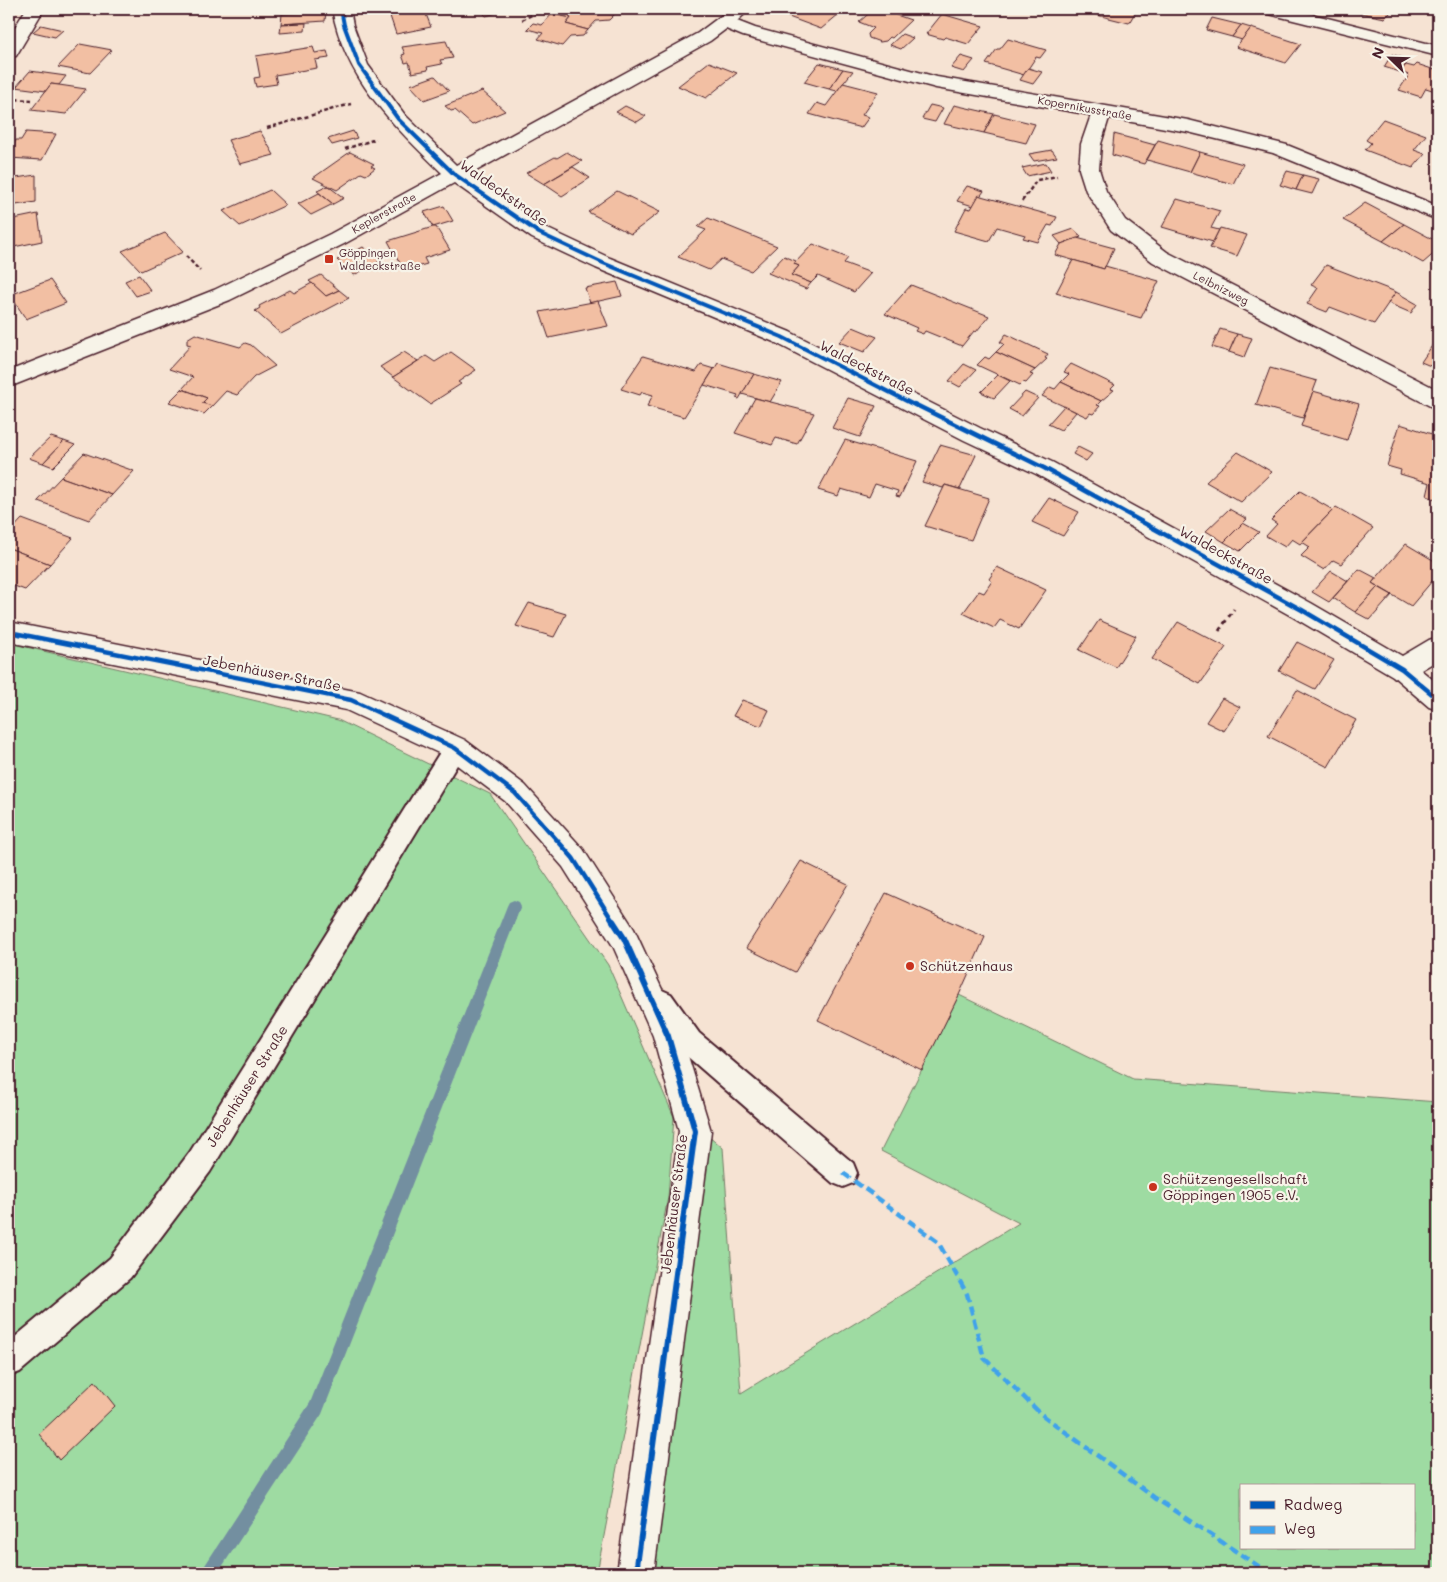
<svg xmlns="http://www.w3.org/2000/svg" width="1447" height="1582" font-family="Mali,sans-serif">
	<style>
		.green { fill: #9edba2; stroke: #747d66; fill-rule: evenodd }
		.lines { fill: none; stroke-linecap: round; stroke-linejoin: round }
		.stream { fill: #738fa0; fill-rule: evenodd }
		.building { fill: #f2bfa3; stroke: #4a1f2b }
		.lane-casing { stroke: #4a1f2b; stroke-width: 4 }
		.street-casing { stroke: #4a1f2b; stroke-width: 3 }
		.path-far1 { stroke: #4a1f2b; stroke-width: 2.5; stroke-dasharray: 4 2.5; stroke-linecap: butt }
		.path { stroke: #4a1f2b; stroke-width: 3; stroke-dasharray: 4.5 4; stroke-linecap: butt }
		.lane { fill: #f7f3e8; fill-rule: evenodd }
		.street { fill: #f7f3e8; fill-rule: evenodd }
		.quiet { stroke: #40a2eb; stroke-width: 4.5; stroke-dasharray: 9 4.5; stroke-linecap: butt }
		.cycleway-far2-casing { stroke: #f7f3e8; stroke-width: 6 }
		.cycleway-far1-casing { stroke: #f7f3e8; stroke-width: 8 }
		.cycleway-casing { stroke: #f7f3e8; stroke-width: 9 }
		.cycleway-far2 { stroke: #0057b8; stroke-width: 4 }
		.cycleway-far1 { stroke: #0057b8; stroke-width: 4.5 }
		.cycleway { stroke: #0057b8; stroke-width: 6 }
		.poi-dot { fill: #c8321e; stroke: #f7f3e8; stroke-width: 2 }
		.labels { text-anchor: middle; stroke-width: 4.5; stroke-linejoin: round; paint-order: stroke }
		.far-street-label { font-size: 11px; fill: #4a1f2b; stroke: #f7f3e8 }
		.far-poi-label { font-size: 11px; fill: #4a1f2b; stroke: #f7f3e8; text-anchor: start }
		.street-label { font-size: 14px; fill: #4a1f2b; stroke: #f7f3e8 }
		.poi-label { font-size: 14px; fill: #4a1f2b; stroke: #f7f3e8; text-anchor: start }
	</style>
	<rect width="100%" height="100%" fill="#f6e3d3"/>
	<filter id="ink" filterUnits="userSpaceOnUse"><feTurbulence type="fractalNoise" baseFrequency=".02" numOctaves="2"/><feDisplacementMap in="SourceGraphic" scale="10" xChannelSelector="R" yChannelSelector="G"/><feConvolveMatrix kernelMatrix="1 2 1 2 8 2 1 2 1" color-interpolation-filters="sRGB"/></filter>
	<g filter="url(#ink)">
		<g class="green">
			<path d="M9 643 338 720 490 794 608 965 674 1117 668 1197 597 1573H9Z"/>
			<path d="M959 995 1133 1079 1438 1102V1573H653L707 1134 723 1148 741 1393 1019 1223 881 1151ZM1241 1486H1413V1548H1241Z"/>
		</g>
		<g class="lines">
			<path class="stream" d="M514 900 519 902 521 906 322 1414 218 1573H200L310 1403 507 906 509 902Z"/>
		</g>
		<g class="building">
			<path d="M397 9H424L431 27 396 34 388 10Z"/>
			<path d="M479 9H493L496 13 486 16Z"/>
			<path d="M557 9H591L614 15 609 20 596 21 588 30 566 24 571 18 552 14Z"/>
			<path d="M590 9H619L614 15Z"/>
			<path d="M794 9H826L839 14 821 29 786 16Z"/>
			<path d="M874 9H879L911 20 892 38 890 37 886 41 880 42 869 38 868 34 874 28 859 22Z"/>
			<path d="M1083 9H1137L1129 23 1081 11Z"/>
			<path d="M1356 9H1394L1385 18 1355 12Z"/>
			<path d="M326 11 325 21 281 24 282 14Z"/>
			<path d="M552 14 571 18 566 24 588 30 583 36 570 37 562 46 538 39 543 33 527 29 533 23 542 25Z"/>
			<path d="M942 14 983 26 968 44 945 37 943 39 926 34Z"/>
			<path d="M1212 18 1241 25 1232 37 1206 30Z"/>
			<path d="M306 23 305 31 280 33 281 24Z"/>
			<path d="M41 25 63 30 55 37 33 32Z"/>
			<path d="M1241 25 1251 28 1242 40 1232 37Z"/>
			<path d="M1251 28 1301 44 1286 63 1236 47Z"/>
			<path d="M902 34 913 38 901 49 890 45Z"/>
			<path d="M1008 39 1046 50 1040 58 1036 57 1024 75 986 64 997 49H1000Z"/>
			<path d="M446 41 453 58 440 60 442 64 427 67 428 70 412 73 409 62 405 63 402 55 405 54 402 47Z"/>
			<path d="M80 44 112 50 90 73 58 67Z"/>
			<path d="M313 47 315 53 327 51 329 58 315 60 317 68 275 75 277 84 256 87 254 78 260 77 256 56Z"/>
			<path d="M1392 54 1409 60 1400 72 1384 67Z"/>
			<path d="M961 56 974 60 964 72 951 68Z"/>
			<path d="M709 62 737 73 706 98 678 86Z"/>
			<path d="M819 63 843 69 829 89 804 82Z"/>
			<path d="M1417 64 1438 71V92L1426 88 1421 97 1399 90 1409 75 1400 72 1406 65 1414 67Z"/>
			<path d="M1028 68 1042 72 1033 84 1020 80Z"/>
			<path d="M843 69 853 71 837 91 829 89Z"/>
			<path d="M30 71 66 76 59 85 51 84 46 91 16 87Z"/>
			<path d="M435 76 449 91 424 100 410 85Z"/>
			<path d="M843 83 878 92 862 115 869 117 861 128 809 114 817 103 826 106Z"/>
			<path d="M51 84 59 85 86 89 66 114 31 110Z"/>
			<path d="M482 91 505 111 472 125 455 110 451 111 445 106Z"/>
			<path d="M930 105 943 108 935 122 922 119Z"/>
			<path d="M954 105 994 114 984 133 944 124Z"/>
			<path d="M625 106 646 116 637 122 616 112Z"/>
			<path d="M994 114 1035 124 1026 143 984 133Z"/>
			<path d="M1383 119 1426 135 1414 150 1425 154 1413 168 1365 150 1371 143 1366 140Z"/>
			<path d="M260 131 274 155 240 164 228 140Z"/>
			<path d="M353 131 357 138 332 145 328 139Z"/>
			<path d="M26 132 56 134 42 160 9 158V153L16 140H21Z"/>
			<path d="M1114 134 1155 145 1144 164 1112 155Z"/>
			<path d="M1158 140 1200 152 1190 172 1147 160Z"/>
			<path d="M1052 150 1057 157 1034 161 1029 154Z"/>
			<path d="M350 152 374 164 371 166 375 168 366 175 361 173 337 190 313 178Z"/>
			<path d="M567 152 582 161 544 184 526 173 555 157 557 158Z"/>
			<path d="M1200 152 1243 164 1233 184 1190 172Z"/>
			<path d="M1046 163 1051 171 1027 176 1022 168Z"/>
			<path d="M573 167 590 178 562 196 544 184Z"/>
			<path d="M1287 171 1303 175 1296 190 1280 185Z"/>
			<path d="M36 175V202L9 206V179Z"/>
			<path d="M1303 175 1319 179 1312 194 1296 190Z"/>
			<path d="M328 186 344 198 333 204 317 191Z"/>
			<path d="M967 186 984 191 973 206 957 201Z"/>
			<path d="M270 190 286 205 240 226 223 211Z"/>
			<path d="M617 191 660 212 631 234 588 212Z"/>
			<path d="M319 193 333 204 311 215 298 204Z"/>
			<path d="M979 195 981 196 1057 217 1052 226 1048 225 1038 242 1023 238 1025 235 997 227 989 241 954 231 966 208 971 209Z"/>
			<path d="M1177 199 1220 211 1211 228 1219 230 1213 242 1162 227Z"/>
			<path d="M1365 203 1404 224 1383 241 1343 220Z"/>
			<path d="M444 206 453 221 433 227 424 212Z"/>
			<path d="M38 214 42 241 9 248V220Z"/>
			<path d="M708 218 777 246 751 271 721 259 709 270 678 257 706 230 698 227Z"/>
			<path d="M1404 224 1438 242V250L1423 263 1383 241Z"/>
			<path d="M433 227H436L450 250 424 258 427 264 409 269 406 264 401 265 388 241Z"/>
			<path d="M1220 228 1247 235 1237 256 1210 248Z"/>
			<path d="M1074 229 1081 237 1061 244 1054 236Z"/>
			<path d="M165 233 183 252 141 271 122 251Z"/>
			<path d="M1077 238 1114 248 1104 269 1055 255 1061 244Z"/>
			<path d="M813 244 848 258 844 263 871 273 854 292 818 276 811 283 791 275 799 266 794 264Z"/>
			<path d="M363 247 380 261 367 268 350 254Z"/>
			<path d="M350 254 367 268 354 275 337 260Z"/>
			<path d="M784 256 796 261 794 264 799 266 791 275 811 283 806 289 768 273Z"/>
			<path d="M1073 260 1104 269 1105 266 1159 281 1141 318 1056 293Z"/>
			<path d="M1326 265 1396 292 1374 324 1330 307 1327 312 1307 304 1318 288 1311 285Z"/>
			<path d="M139 275 151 291 136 296 125 281Z"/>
			<path d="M321 275 339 290 326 296 309 281Z"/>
			<path d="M50 280 66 303 26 319 10 295Z"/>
			<path d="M617 282 622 296 590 303 585 288Z"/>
			<path d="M312 283 326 296 339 290 349 298 281 334 255 311 260 308 259 306 290 290 294 293Z"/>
			<path d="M911 285 989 316 976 332 974 331 962 346 925 331 923 334 915 331 917 328 885 314Z"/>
			<path d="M1396 292 1417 304 1411 313 1388 303Z"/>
			<path d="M598 301 608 326 549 338 540 312Z"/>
			<path d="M853 327 877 337 864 352 839 342Z"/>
			<path d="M1220 329 1237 334 1229 352 1212 347Z"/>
			<path d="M1438 329V372L1432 369 1433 367 1421 362 1438 337 1434 335Z"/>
			<path d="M195 334 240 347 245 343 251 345 275 366 254 377 237 395 226 391 212 406 202 403 207 398 182 389 193 377 169 369 191 345 187 344V339Z"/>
			<path d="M1006 334 1048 354 1045 358 1047 359 1035 370 996 352 1004 344 1000 342Z"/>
			<path d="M1237 334 1252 338 1244 357 1229 352Z"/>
			<path d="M404 352 418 361 393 377 380 367Z"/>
			<path d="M451 352 476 370 458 382 461 384 430 404 393 377 426 356 435 362Z"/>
			<path d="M996 352 1035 370 1030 374 1033 375 1026 383 1023 382 1020 385 977 365 985 357 989 359Z"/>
			<path d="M643 356 696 372 701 365 714 369 684 417 647 406 653 395 642 392 640 395 621 389Z"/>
			<path d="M718 363 754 374 739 399 736 398 738 395 704 385Z"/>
			<path d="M964 364 976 370 960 387 949 381Z"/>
			<path d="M1071 364 1115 385 1111 389 1114 390 1101 401 1061 382 1069 374 1064 372Z"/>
			<path d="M1270 368 1317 381 1303 418 1256 405Z"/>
			<path d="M754 374 782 382 770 402 742 394Z"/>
			<path d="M998 375 1010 381 994 398 981 392Z"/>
			<path d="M1061 382 1101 401 1097 405 1100 406 1093 414 1090 413 1087 417 1042 396 1050 387 1055 389Z"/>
			<path d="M182 389 207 398 202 403 212 406 204 414 169 402Z"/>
			<path d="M1313 391 1359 404 1347 440 1301 426Z"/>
			<path d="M1025 392 1038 398 1022 416 1009 409Z"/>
			<path d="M755 398 814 413 797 444 776 438 772 445 735 433Z"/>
			<path d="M848 398 876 406 860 437 832 428Z"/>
			<path d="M1064 406 1076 412 1061 430 1048 424Z"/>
			<path d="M1400 424 1438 436V500L1427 496 1430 483 1400 474 1401 470 1387 466Z"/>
			<path d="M51 437 64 441 43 463 29 458Z"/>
			<path d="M845 440 917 461 900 497 896 496 898 491 875 484 869 497 841 489 838 496 818 490Z"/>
			<path d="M64 441 75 445 53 467 43 463Z"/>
			<path d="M940 445 976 455 960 489 945 485 943 488 922 482Z"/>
			<path d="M1078 447 1092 454 1086 461 1073 454Z"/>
			<path d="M1238 452 1272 472 1241 502 1206 482Z"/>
			<path d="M84 453 134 471 112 495 61 477Z"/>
			<path d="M61 477 112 495 89 520 38 501Z"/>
			<path d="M945 485 989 498 971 540 925 526Z"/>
			<path d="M1300 491 1333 510 1300 544 1292 539 1285 547 1266 536 1277 524 1271 520Z"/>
			<path d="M1049 498 1079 512 1063 536 1032 522Z"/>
			<path d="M1336 507 1373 528 1341 564 1333 560 1324 570 1301 556 1310 547 1302 542Z"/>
			<path d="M1229 509 1247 519 1224 542 1206 531Z"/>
			<path d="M22 519 73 538 50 564 9 548V533Z"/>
			<path d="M1243 523 1259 532 1240 551 1224 542Z"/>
			<path d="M1406 544 1438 563V574L1411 606 1372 583Z"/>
			<path d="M9 548 50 564 25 590 9 584Z"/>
			<path d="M997 567 1046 590 1019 629 1000 620 994 628 963 613 979 591 984 593 992 581 989 579Z"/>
			<path d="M1359 569 1376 578 1372 583 1378 587 1355 612 1333 598Z"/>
			<path d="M1331 571 1348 581 1329 602 1312 592Z"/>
			<path d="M1378 587 1392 595 1370 620 1355 612Z"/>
			<path d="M529 603 566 614 554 637 516 626Z"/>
			<path d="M1099 620 1136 636 1116 667 1079 650Z"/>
			<path d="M1178 622 1226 647 1200 684 1152 659Z"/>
			<path d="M1297 642 1334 660 1315 689 1279 671Z"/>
			<path d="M1297 690 1356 720 1328 767 1268 736Z"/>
			<path d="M1222 698 1240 707 1224 731 1206 722Z"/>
			<path d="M742 700 769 710 761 726 733 716Z"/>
			<path d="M801 861 848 884 795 972 746 948Z"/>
			<path d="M886 893 985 937 959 995 922 1070 818 1020Z"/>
			<path d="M95 1381 115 1406 59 1460 39 1434Z"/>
		</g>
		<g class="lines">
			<defs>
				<g id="lane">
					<path d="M455 738 463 741 467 748 463 755 210 1172 130 1278 20 1372 9 1376V1342L110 1258 190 1152 447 741Z"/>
					<path d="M662 990 671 994 699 1033 853 1163 857 1173 853 1183 843 1187 833 1183 681 1051 649 1002 653 994Z"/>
				</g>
				<g id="street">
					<path d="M26 9H44L16 56 9 57V37Z"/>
					<path d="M332 9H350L353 25 368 65 405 115 456 165 698 33 730 9H750L737 21 755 28 937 77 1188 120 1287 145 1438 206V220L1273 153 1188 132 1109 118 1101 144 1099 169 1106 191 1125 220 1167 252 1438 390V408L1430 406 1153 262 1111 230 1086 191 1079 169 1081 144 1091 115 936 88 743 36 726 29 710 41 469 175 546 228 610 258 790 332 980 428 1052 462 1311 603 1402 656 1429 640 1438 637V660L1421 670 1438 684V710L1429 707 1393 676 1293 617 1036 474 964 440 774 342 596 268 532 238 454 183 344 244 230 300 9 387V371L214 290 330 234 442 173C393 125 345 79 332 9Z"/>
					<path d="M1262 9H1292L1438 46V56L1265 13Z"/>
					<path d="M9 622 360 692 465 740 525 785 583 849 634 929 679 1026 711 1131 654 1573H617L679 1131 653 1036 613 946 563 867 505 801 445 756 346 710 9 642Z"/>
				</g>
			</defs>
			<use href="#lane" class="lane-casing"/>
			<use href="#street" class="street-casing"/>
			<g class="path-far1">
				<path d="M522 20 543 9"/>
				<path d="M9 99 32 100"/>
				<path d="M267 128 351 104"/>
				<path d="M345 149 376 139"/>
				<path d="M1022 201 1037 180 1057 176"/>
				<path d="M186 256 200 271"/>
			</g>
			<path class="path" d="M1219 631 1234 609"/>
			<use href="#lane" class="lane"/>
			<use href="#street" class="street"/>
			<path class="quiet" d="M843 1173 938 1242 967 1294 984 1358 1041 1414 1155 1498 1269 1573"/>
			<defs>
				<path id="cycleway-far2" d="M341 9 344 25 359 65 398 119 454 174 539 233 603 263 782 337 916 406"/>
				<g id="cycleway-far1">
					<path d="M914 404 1044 468 1302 610 1402 669 1438 699"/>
					<path d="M9 632 351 700 455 748 515 793 573 858 614 923"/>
				</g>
				<path id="cycleway" d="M613 921 624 938 668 1036 695 1131 636 1573"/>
			</defs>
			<use href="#cycleway-far2" class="cycleway-far2-casing"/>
			<use href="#cycleway-far1" class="cycleway-far1-casing"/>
			<use href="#cycleway" class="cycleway-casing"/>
			<use href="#cycleway-far2" class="cycleway-far2"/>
			<use href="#cycleway-far1" class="cycleway-far1"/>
			<use href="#cycleway" class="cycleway"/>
		</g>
	</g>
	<g class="poi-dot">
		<rect x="324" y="254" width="10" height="10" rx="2.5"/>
		<circle cx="910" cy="966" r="5"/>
		<circle cx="1153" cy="1187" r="5"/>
	</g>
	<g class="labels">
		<g class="far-street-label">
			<text transform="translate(1085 108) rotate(10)" y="4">Kopernikusstraße</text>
			<text transform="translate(384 213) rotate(-29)" y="4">Keplerstraße</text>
			<text transform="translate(1221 288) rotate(27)" y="4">Leibnizweg</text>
		</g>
		<g class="far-poi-label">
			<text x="339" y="257">Göppingen<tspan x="339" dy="13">Waldeckstraße</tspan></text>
		</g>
		<g class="street-label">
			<text transform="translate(504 193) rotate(35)" y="5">Waldeckstraße</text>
			<text transform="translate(867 368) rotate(27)" y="5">Waldeckstraße</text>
			<text transform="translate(1226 555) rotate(29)" y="5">Waldeckstraße</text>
			<text transform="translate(272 673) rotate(11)" y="5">Jebenhäuser Straße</text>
			<text transform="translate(247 1086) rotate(-58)" y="5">Jebenhäuser Straße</text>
			<text transform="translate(674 1204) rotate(-83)" y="5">Jebenhäuser Straße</text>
		</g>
		<g class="poi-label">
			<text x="920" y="971">Schützenhaus</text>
			<text x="1163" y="1184">Schützengesellschaft<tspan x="1163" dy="16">Göppingen 1905 e.V.</tspan></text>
		</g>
	</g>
	<rect width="1447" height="1582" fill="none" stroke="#f7f3e8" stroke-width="30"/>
	<rect x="15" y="15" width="1417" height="1552" fill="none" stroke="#4a1f2b" stroke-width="2" filter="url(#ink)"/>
	<rect x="1240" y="1484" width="175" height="65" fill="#f7f3e8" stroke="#b29e9c"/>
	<rect x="1250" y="1501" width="25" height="8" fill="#0057b8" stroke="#b29e9c"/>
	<text x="1284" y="1510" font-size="15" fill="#4a1f2b">Radweg</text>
	<rect x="1250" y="1526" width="25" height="8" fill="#40a2eb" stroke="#b29e9c"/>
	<text x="1284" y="1534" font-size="15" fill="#4a1f2b">Weg</text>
	<g transform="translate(1390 58) rotate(293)" stroke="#f7f3e8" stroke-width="4" paint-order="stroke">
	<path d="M0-4L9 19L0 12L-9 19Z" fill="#4a1f2b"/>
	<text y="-8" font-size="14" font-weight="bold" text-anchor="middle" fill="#4a1f2b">N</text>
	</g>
</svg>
